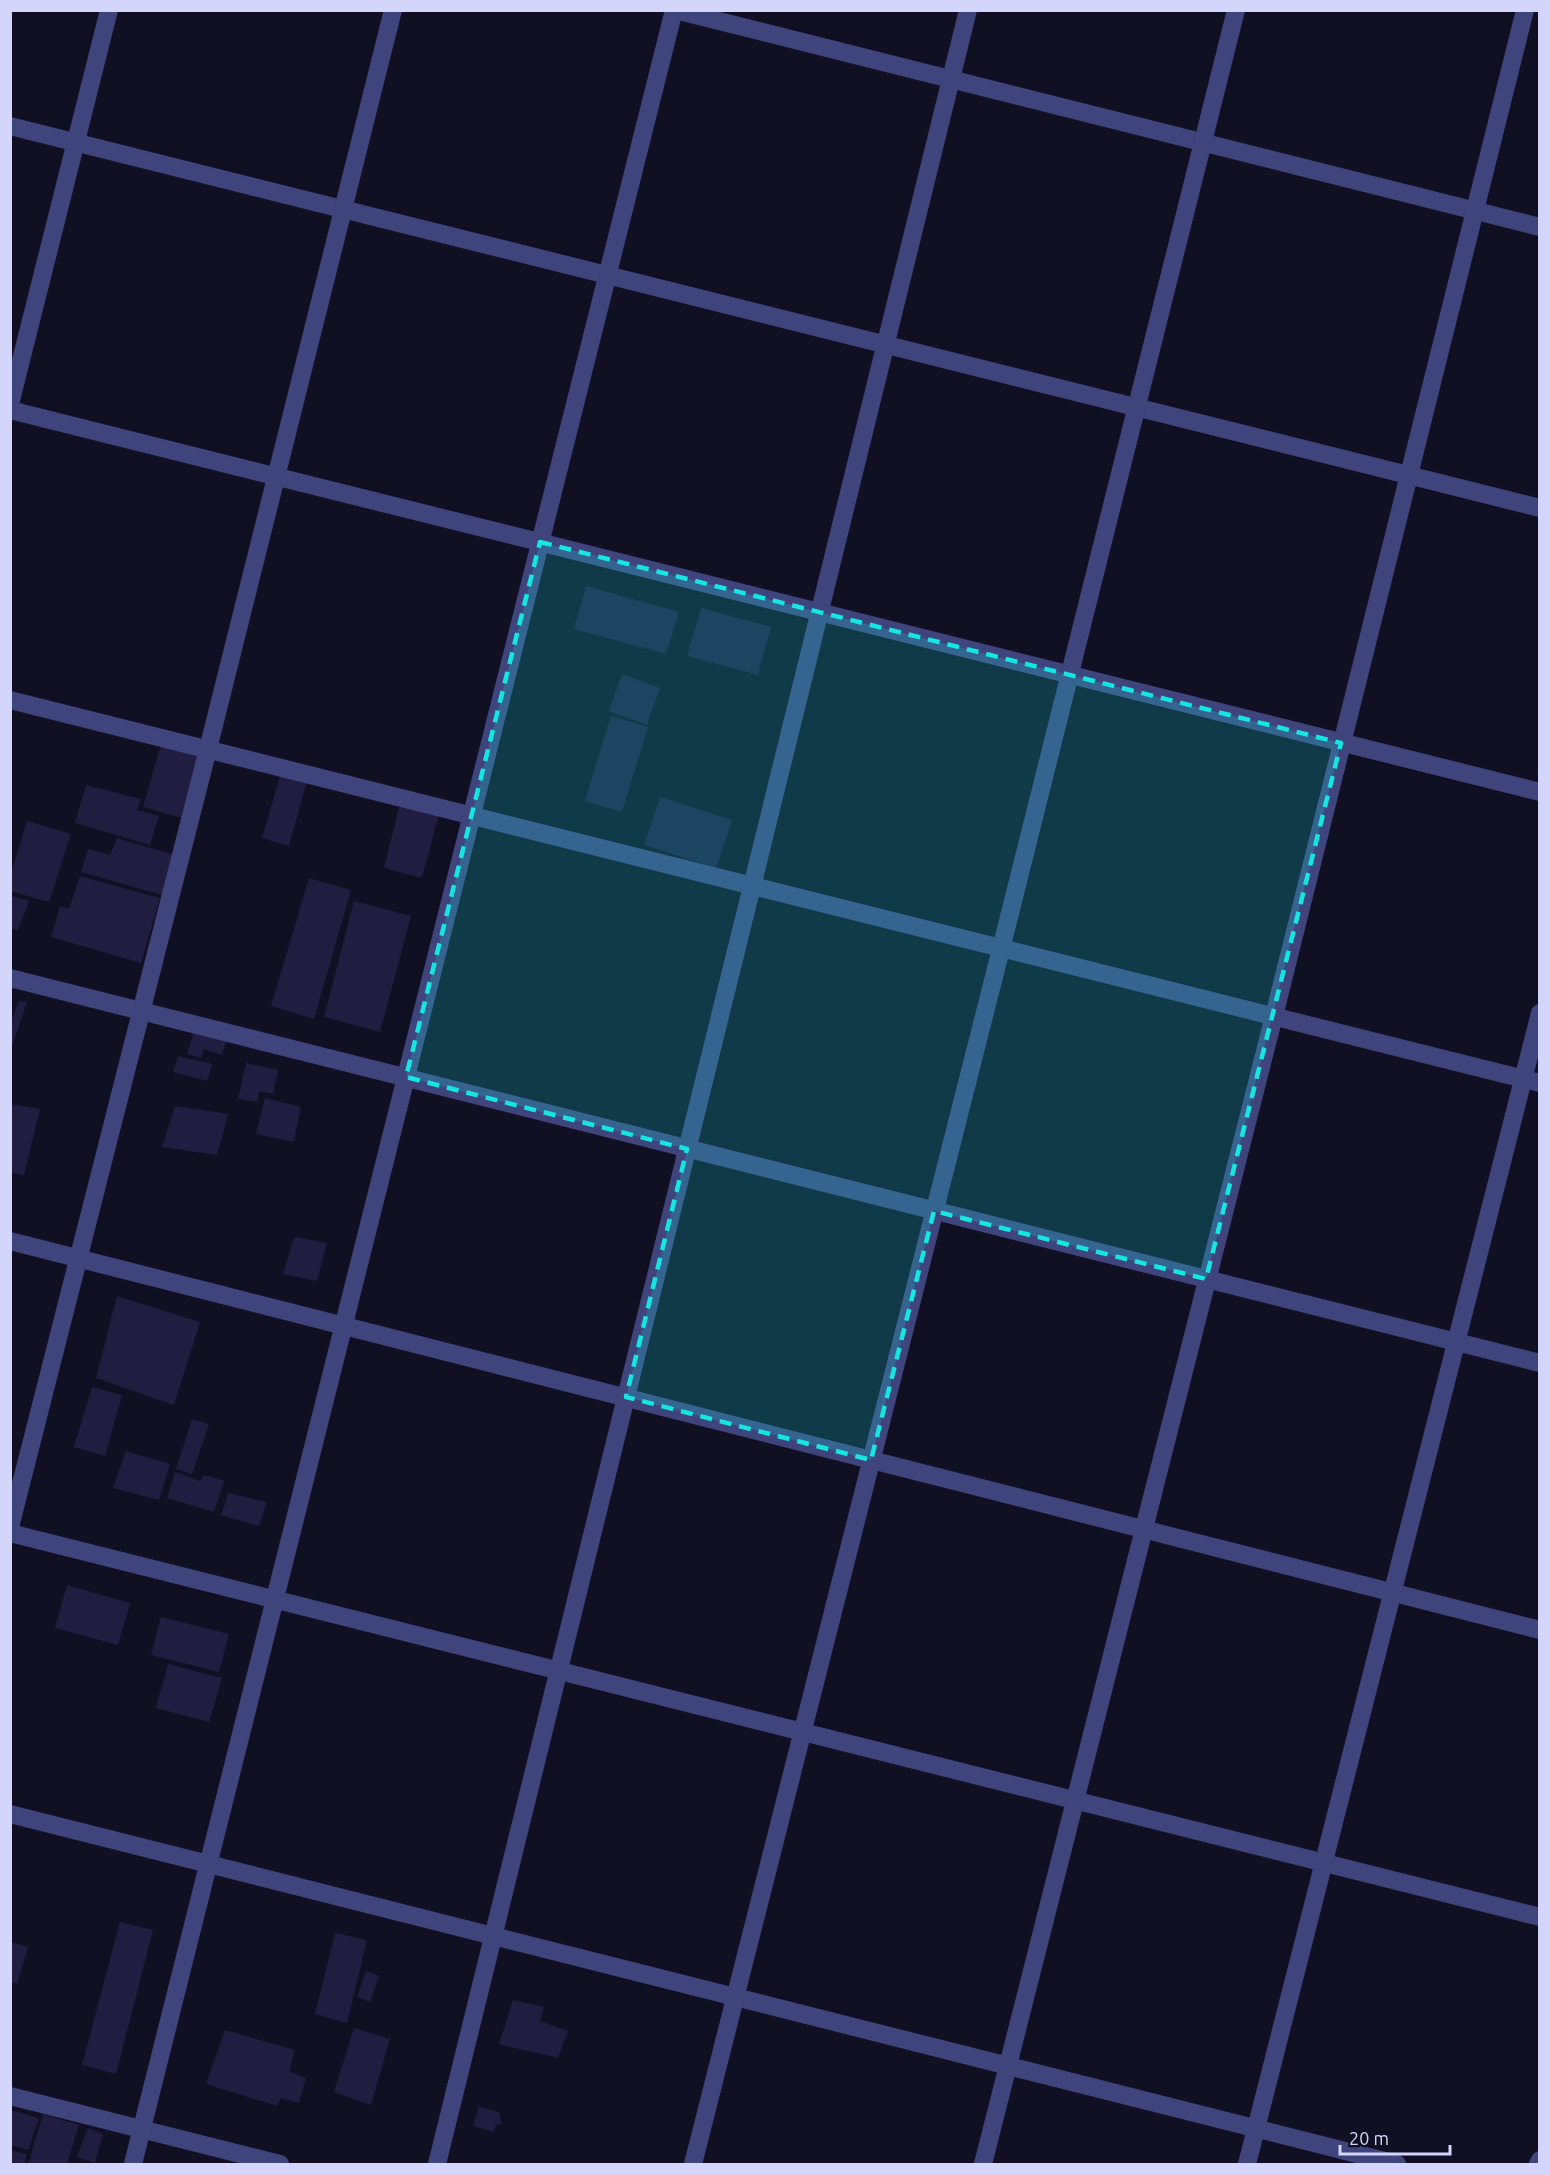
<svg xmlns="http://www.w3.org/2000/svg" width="1550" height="2175" font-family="Ubuntu,sans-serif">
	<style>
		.building { fill: #201d41 }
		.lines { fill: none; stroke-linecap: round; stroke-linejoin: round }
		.minor { stroke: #3f447d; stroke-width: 18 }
		.marked { fill: #14e7e1; fill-opacity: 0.2; stroke: #14e7e1; stroke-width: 4.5; stroke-dasharray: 12 8; stroke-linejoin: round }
	</style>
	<rect width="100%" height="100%" fill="#111022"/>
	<g class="building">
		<path d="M586 586 679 612 666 654 574 629Z"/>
		<path d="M701 608 771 627 758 675 687 656Z"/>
		<path d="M622 674 660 688 647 725 609 711Z"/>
		<path d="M611 716 648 727 622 812 585 801Z"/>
		<path d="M164 734 206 746 185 819 143 807Z"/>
		<path d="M283 766 309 773 289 846 262 838Z"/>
		<path d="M86 785 141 799 137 810 159 816 150 845 75 823Z"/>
		<path d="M660 797 732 820 716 868 644 845Z"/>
		<path d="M401 800 440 810 422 878 384 868Z"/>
		<path d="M27 821 71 834 49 902 10 891V876Z"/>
		<path d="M117 838 175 855 165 896 81 872 88 849 110 855Z"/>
		<path d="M80 876 160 898 141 963 51 937 60 906 69 909Z"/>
		<path d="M309 878 351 890 314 1019 271 1006Z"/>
		<path d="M10 895 29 901 18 930 10 928Z"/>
		<path d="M354 901 411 916 380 1032 324 1017Z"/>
		<path d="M19 1001 27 1002 10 1051V1018L12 1019Z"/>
		<path d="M195 1029 227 1038 222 1055 204 1049 201 1058 187 1054Z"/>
		<path d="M178 1056 212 1064 207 1081 173 1072Z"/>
		<path d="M246 1063 278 1070 273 1094 259 1091 257 1102 238 1099Z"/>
		<path d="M265 1098 301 1107 294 1142 256 1134Z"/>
		<path d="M10 1104 40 1109 24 1175 10 1172Z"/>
		<path d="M175 1106 228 1114 217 1155 162 1147Z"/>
		<path d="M294 1237 327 1243 317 1281 283 1274Z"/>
		<path d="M117 1296 200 1322 174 1405 96 1378Z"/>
		<path d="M92 1387 122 1395 105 1456 74 1447Z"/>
		<path d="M192 1419 209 1424 192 1474 176 1469Z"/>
		<path d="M126 1451 170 1464 159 1500 113 1488Z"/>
		<path d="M175 1472 200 1481 204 1475 224 1481 214 1512 167 1498Z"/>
		<path d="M228 1493 267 1502 259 1526 221 1515Z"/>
		<path d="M67 1585 130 1603 118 1645 55 1628Z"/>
		<path d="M161 1617 229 1634 219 1672 151 1655Z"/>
		<path d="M168 1664 222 1678 209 1722 156 1708Z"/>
		<path d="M120 1922 153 1930 116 2074 82 2065Z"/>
		<path d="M335 1933 367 1940 347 2023 315 2014Z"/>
		<path d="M10 1942 28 1947 17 1984 10 1982Z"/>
		<path d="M366 1971 379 1976 370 2002 357 1997Z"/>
		<path d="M513 2000 544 2007 540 2021 568 2031 558 2058 499 2044Z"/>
		<path d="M354 2028 390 2039 371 2105 334 2092Z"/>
		<path d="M225 2030 295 2050 289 2071 306 2078 299 2103 281 2098 277 2106 206 2084Z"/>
		<path d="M479 2107 499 2112 502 2125 497 2124 493 2132 473 2126Z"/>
		<path d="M10 2110 39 2118 28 2150 10 2145Z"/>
		<path d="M43 2114 79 2125 67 2164H28Z"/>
		<path d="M88 2128 103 2134 95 2163 77 2157Z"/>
		<path d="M10 2150 27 2154 24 2164H10Z"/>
	</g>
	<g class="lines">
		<g class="minor">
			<path d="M675 10 1540 227"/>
			<path d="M10 126 1540 508"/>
			<path d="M10 404 109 10"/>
			<path d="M10 410 1540 792"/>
			<path d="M10 700 1540 1083"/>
			<path d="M10 978 1540 1363"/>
			<path d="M10 1241 1540 1630"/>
			<path d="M10 1527 208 749 393 10"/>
			<path d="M10 1533 1540 1917"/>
			<path d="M10 1814 1397 2164"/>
			<path d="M10 2096 280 2164"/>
			<path d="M133 2164 674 10"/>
			<path d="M437 2164 968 10"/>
			<path d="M693 2164 1001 949 1236 10"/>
			<path d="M983 2164 1274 1016 1525 10"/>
			<path d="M1247 2164 1540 1013"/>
			<path d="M1538 2164 1540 2160"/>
		</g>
	</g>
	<path class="marked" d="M540 542 1341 743 1206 1279 934 1211 871 1460 626 1397 687 1149 406 1077Z"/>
	<rect width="1550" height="2175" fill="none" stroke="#d4d5fb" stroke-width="24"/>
	<path d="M1340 2145v9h110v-9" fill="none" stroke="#d4d5fb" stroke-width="3"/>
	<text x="1349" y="2145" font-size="18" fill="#d4d5fb" stroke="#111022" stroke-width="4.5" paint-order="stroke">20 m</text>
</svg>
